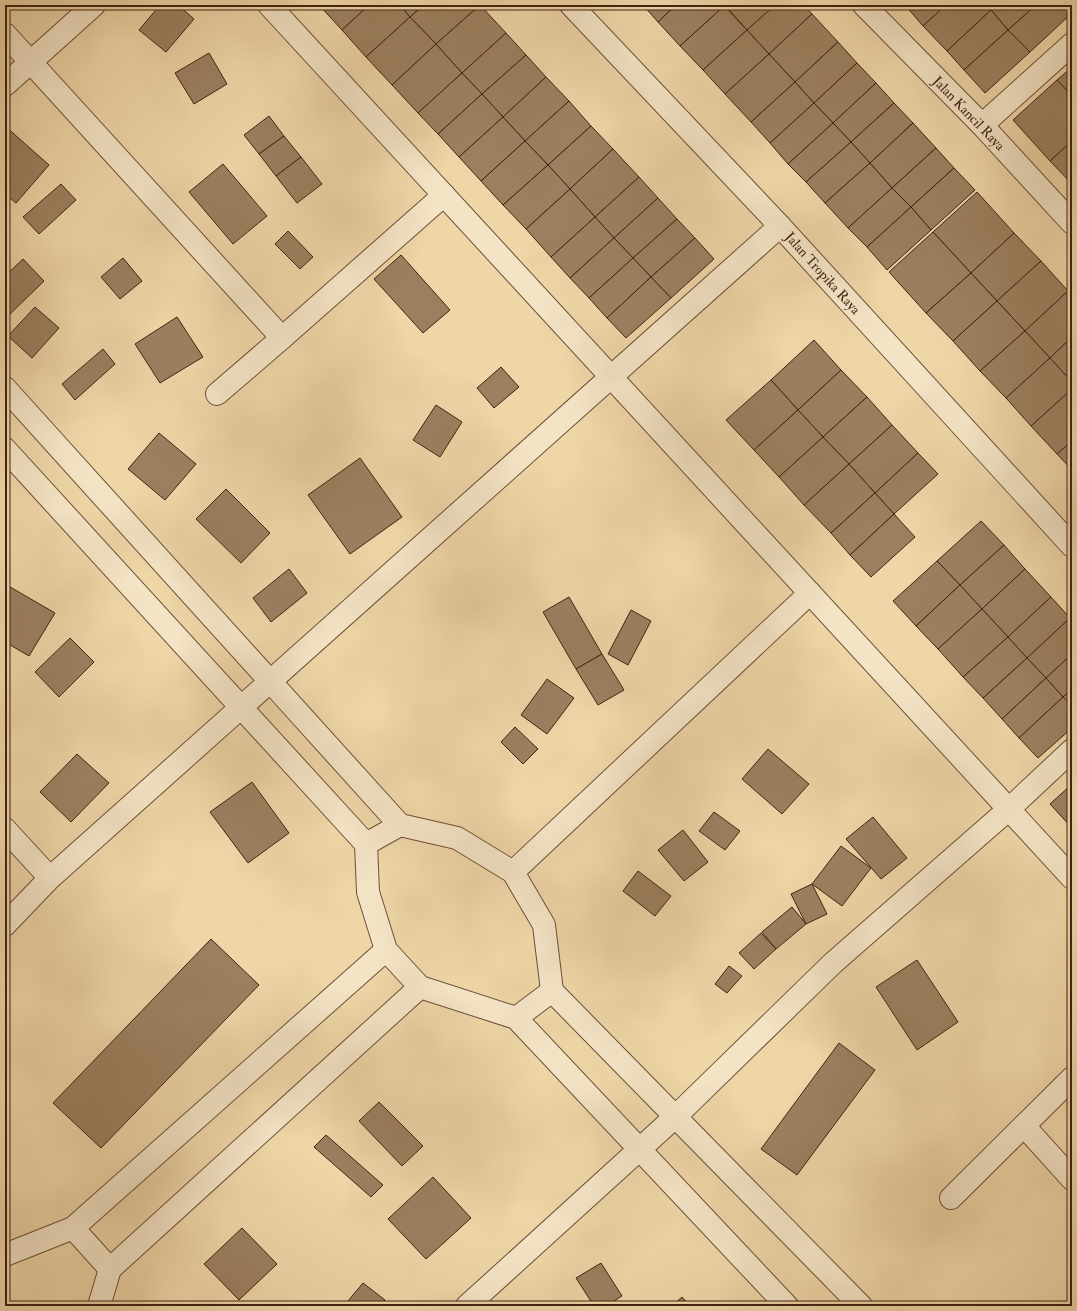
<svg xmlns="http://www.w3.org/2000/svg" width="1077" height="1311" font-family="'IM FELL Double Pica',serif">
	<style>
		.building { fill: #9b8060; stroke: #422213 }
		.lines { fill: none; stroke-linecap: round; stroke-linejoin: round }
		.minor-casing { stroke: #6d4f38; stroke-width: 24 }
		.minor { stroke: #f4e4c6; stroke-width: 22 }
		.labels { text-anchor: middle; stroke-width: 3; stroke-linejoin: round; paint-order: stroke }
		.street-label { font-size: 14px; fill: #422213; stroke: #f4e4c6 }
	</style>
	<rect width="100%" height="100%" fill="#eed6a7"/>
	<filter id="stains"><feTurbulence type="fractalNoise" baseFrequency=".005" numOctaves="4"/><feColorMatrix values="0 0 0 0 .2 0 0 0 0 .09 0 0 0 0 .02 0 0 0 .5 -.17"/></filter>
	<radialGradient id="worn" r=".72"><stop offset=".6" stop-color="#630" stop-opacity="0"/><stop offset="1" stop-color="#630" stop-opacity=".3"/></radialGradient>
	<g class="building">
		<path d="M160 5H178L194 19 166 52 139 30Z"/>
		<path d="M319 5H369L342 30Z"/>
		<path d="M369 5H400L410 17 366 57 342 30Z"/>
		<path d="M400 5H424L410 17Z"/>
		<path d="M424 5H480L436 44 410 17Z"/>
		<path d="M480 5 506 33 462 73 436 44Z"/>
		<path d="M643 5H676L658 22Z"/>
		<path d="M676 5H724V6L680 46 658 22Z"/>
		<path d="M725 5H775L747 30Z"/>
		<path d="M775 5H804L812 14 769 54 747 30Z"/>
		<path d="M905 5H946L923 26Z"/>
		<path d="M946 5H986L991 10 947 51 923 26Z"/>
		<path d="M986 5H997L991 10Z"/>
		<path d="M997 5H1036L1008 30 991 10Z"/>
		<path d="M1036 5H1066L1072 13 1030 52 1008 30Z"/>
		<path d="M724 6 747 30 703 70 680 46Z"/>
		<path d="M991 10 1008 30 964 70 947 51Z"/>
		<path d="M812 14 838 42 795 82 769 54Z"/>
		<path d="M410 17 436 44 392 85 366 57Z"/>
		<path d="M747 30 769 54 725 94 703 70Z"/>
		<path d="M1008 30 1030 52 985 93 964 70Z"/>
		<path d="M506 33 526 55 482 94 462 73Z"/>
		<path d="M838 42 857 63 814 103 795 82Z"/>
		<path d="M436 44 462 73 418 113 392 85Z"/>
		<path d="M209 53 227 84 194 104 175 73Z"/>
		<path d="M769 54 795 82 751 122 725 94Z"/>
		<path d="M526 55 546 77 503 117 482 94Z"/>
		<path d="M857 63 876 83 833 123 814 103Z"/>
		<path d="M1072 67V96L1057 80Z"/>
		<path d="M462 73 482 94 438 134 418 113Z"/>
		<path d="M546 77 569 101 525 141 503 117Z"/>
		<path d="M1057 80 1072 96V141L1050 161 1013 120Z"/>
		<path d="M795 82 814 103 770 143 751 122Z"/>
		<path d="M876 83 894 103 851 142 833 123Z"/>
		<path d="M482 94 503 117 459 157 438 134Z"/>
		<path d="M569 101 591 126 548 165 525 141Z"/>
		<path d="M814 103 833 123 788 164 770 143Z"/>
		<path d="M894 103 913 123 870 163 851 142Z"/>
		<path d="M269 116 284 136 259 154 244 135Z"/>
		<path d="M503 117 525 141 481 181 459 157Z"/>
		<path d="M833 123 851 142 806 182 788 164Z"/>
		<path d="M913 123 936 148 892 188 870 163Z"/>
		<path d="M5 126 49 165 16 203 5 194Z"/>
		<path d="M591 126 613 149 570 189 548 165Z"/>
		<path d="M284 136 301 157 276 176 259 154Z"/>
		<path d="M525 141 548 165 503 205 481 181Z"/>
		<path d="M1072 141V184L1050 161Z"/>
		<path d="M851 142 870 163 825 203 806 182Z"/>
		<path d="M936 148 954 168 911 207 892 188Z"/>
		<path d="M613 149 639 177 595 217 570 189Z"/>
		<path d="M301 157 322 184 297 203 276 176Z"/>
		<path d="M870 163 892 188 848 228 825 203Z"/>
		<path d="M223 164 267 216 233 244 189 192Z"/>
		<path d="M548 165 570 189 526 229 503 205Z"/>
		<path d="M954 168 975 190 931 230 911 207Z"/>
		<path d="M639 177 658 198 614 238 595 217Z"/>
		<path d="M61 184 76 200 39 234 23 217Z"/>
		<path d="M892 188 911 207 867 247 848 228Z"/>
		<path d="M570 189 595 217 551 257 526 229Z"/>
		<path d="M977 192 1014 233 971 273 933 232Z"/>
		<path d="M658 198 677 219 633 258 614 238Z"/>
		<path d="M911 207 931 230 887 270 867 247Z"/>
		<path d="M595 217 614 238 570 278 551 257Z"/>
		<path d="M677 219 695 238 651 277 633 258Z"/>
		<path d="M288 231 313 257 300 269 275 244Z"/>
		<path d="M933 232 971 273 926 313 889 272Z"/>
		<path d="M1014 233 1041 261 997 301 971 273Z"/>
		<path d="M614 238 633 258 589 298 570 278Z"/>
		<path d="M695 238 714 259 671 298 651 277Z"/>
		<path d="M401 255 450 310 423 333 374 279Z"/>
		<path d="M123 258 142 281 120 299 101 277Z"/>
		<path d="M633 258 651 277 607 318 589 298Z"/>
		<path d="M23 259 44 281 5 319V276Z"/>
		<path d="M1041 261 1068 291 1025 331 997 301Z"/>
		<path d="M971 273 997 301 953 341 926 313Z"/>
		<path d="M651 277 671 298 626 338 607 318Z"/>
		<path d="M1068 291 1072 296V337L1050 358 1025 331Z"/>
		<path d="M997 301 1025 331 980 371 953 341Z"/>
		<path d="M35 307 59 328 32 358 8 336Z"/>
		<path d="M177 317 203 357 160 383 135 344Z"/>
		<path d="M1025 331 1050 358 1006 398 980 371Z"/>
		<path d="M1072 337V382L1050 358Z"/>
		<path d="M814 340 841 370 798 410 771 380Z"/>
		<path d="M103 349 115 364 75 400 62 384Z"/>
		<path d="M1050 358 1072 382V389L1031 426 1006 398Z"/>
		<path d="M501 367 519 387 494 408 477 388Z"/>
		<path d="M841 370 867 397 823 437 798 410Z"/>
		<path d="M771 380 798 410 754 450 726 420Z"/>
		<path d="M1072 389V441L1057 454 1031 426Z"/>
		<path d="M867 397 892 425 849 464 823 437Z"/>
		<path d="M436 405 462 422 440 457 413 440Z"/>
		<path d="M798 410 823 437 779 477 754 450Z"/>
		<path d="M892 425 918 453 875 493 849 464Z"/>
		<path d="M159 433 196 464 165 500 128 469Z"/>
		<path d="M823 437 849 464 804 505 779 477Z"/>
		<path d="M1072 441V470L1057 454Z"/>
		<path d="M918 453 938 474 894 514 875 493Z"/>
		<path d="M360 458 402 517 350 554 308 495Z"/>
		<path d="M849 464 875 493 831 533 804 505Z"/>
		<path d="M226 489 270 533 241 563 196 519Z"/>
		<path d="M875 493 894 514 850 555 831 533Z"/>
		<path d="M894 514 915 537 871 577 850 555Z"/>
		<path d="M981 521 1004 545 960 585 937 561Z"/>
		<path d="M1004 545 1025 569 982 609 960 585Z"/>
		<path d="M937 561 960 585 916 626 893 601Z"/>
		<path d="M289 569 307 593 271 622 253 598Z"/>
		<path d="M1025 569 1051 597 1008 637 982 609Z"/>
		<path d="M5 584 55 613 29 656 5 642Z"/>
		<path d="M960 585 982 609 938 649 916 626Z"/>
		<path d="M569 597 602 654 576 669 543 612Z"/>
		<path d="M1051 597 1070 618 1027 658 1008 637Z"/>
		<path d="M982 609 1008 637 963 677 938 649Z"/>
		<path d="M631 610 651 621 628 665 608 654Z"/>
		<path d="M1070 618 1072 620V654L1046 678 1027 658Z"/>
		<path d="M1008 637 1027 658 983 698 963 677Z"/>
		<path d="M70 638 94 662 59 697 35 672Z"/>
		<path d="M602 654 624 690 598 705 576 669Z"/>
		<path d="M1072 654V689L1063 697 1046 678Z"/>
		<path d="M1027 658 1046 678 1002 719 983 698Z"/>
		<path d="M1046 678 1063 697 1019 738 1002 719Z"/>
		<path d="M547 679 574 698 547 734 521 715Z"/>
		<path d="M1072 689V706L1063 697Z"/>
		<path d="M1063 697 1072 706V728L1038 758 1019 738Z"/>
		<path d="M515 727 538 749 523 764 501 742Z"/>
		<path d="M768 749 809 784 782 814 742 779Z"/>
		<path d="M77 754 109 783 71 822 40 792Z"/>
		<path d="M252 782 289 833 248 863 210 812Z"/>
		<path d="M1072 784V828L1050 804Z"/>
		<path d="M714 812 740 831 725 850 699 831Z"/>
		<path d="M873 817 907 858 881 879 846 839Z"/>
		<path d="M683 830 708 862 684 881 658 850Z"/>
		<path d="M841 846 871 868 842 906 812 884Z"/>
		<path d="M638 871 671 896 655 916 623 891Z"/>
		<path d="M812 884 827 914 806 924 791 894Z"/>
		<path d="M792 907 806 924 776 949 762 932Z"/>
		<path d="M761 933 776 949 754 969 739 953Z"/>
		<path d="M211 939 259 985 101 1148 53 1103Z"/>
		<path d="M917 960 958 1022 917 1050 876 987Z"/>
		<path d="M729 966 742 976 727 993 715 984Z"/>
		<path d="M839 1043 875 1070 797 1175 761 1149Z"/>
		<path d="M379 1102 423 1146 402 1166 359 1121Z"/>
		<path d="M326 1135 383 1185 371 1197 314 1147Z"/>
		<path d="M1072 1136V1146L1067 1141Z"/>
		<path d="M433 1177 471 1218 426 1259 388 1219Z"/>
		<path d="M242 1228 277 1264 239 1300 204 1264Z"/>
		<path d="M601 1263 622 1296 606 1306H594L576 1278Z"/>
		<path d="M363 1283 385 1300 381 1306H355L348 1301Z"/>
		<path d="M682 1297 690 1306H672Z"/>
	</g>
	<g class="lines">
		<defs>
			<g id="minor">
				<path d="M269 5 1072 878"/>
				<path d="M571 5 780 226 1072 546"/>
				<path d="M864 5 982 125 1072 223"/>
				<path d="M5 34 282 338"/>
				<path d="M5 85 94 5"/>
				<path d="M982 125 1072 44"/>
				<path d="M5 388 400 825"/>
				<path d="M217 394 282 338 444 195"/>
				<path d="M5 449 366 844"/>
				<path d="M5 829 50 878"/>
				<path d="M513 872 810 593"/>
				<path d="M5 925 50 878 780 226"/>
				<path d="M552 991 861 1306"/>
				<path d="M516 1018 552 991 544 925 513 872 457 838 400 825 366 844 368 892 386 950 420 987 516 1018 787 1306"/>
				<path d="M1024 1126 1072 1179"/>
				<path d="M951 1198 1072 1078"/>
				<path d="M73 1228 110 1269"/>
				<path d="M5 1255 73 1228 386 950"/>
				<path d="M99 1306 110 1269 420 987"/>
				<path d="M467 1306 675 1117 833 963 1009 809 1072 750"/>
			</g>
		</defs>
		<use href="#minor" class="minor-casing"/>
		<use href="#minor" class="minor"/>
	</g>
	<g class="labels">
		<g class="street-label">
			<text transform="translate(969 113) rotate(46)" y="5">Jalan Kancil Raya</text>
			<text transform="translate(823 273) rotate(48)" y="5">Jalan Tropika Raya</text>
		</g>
	</g>
	<rect width="1077" height="1311" fill="none" stroke="#eed6a7" stroke-width="20"/>
	<rect x="6" y="6" width="1065" height="1299" fill="none" stroke="#422213" stroke-width="2"/>
	<rect x="10" y="10" width="1057" height="1291" fill="none" stroke="#422213"/>
	<rect width="100%" height="100%" filter="url(#stains)"/>
	<rect width="100%" height="100%" fill="url(#worn)"/>
</svg>
